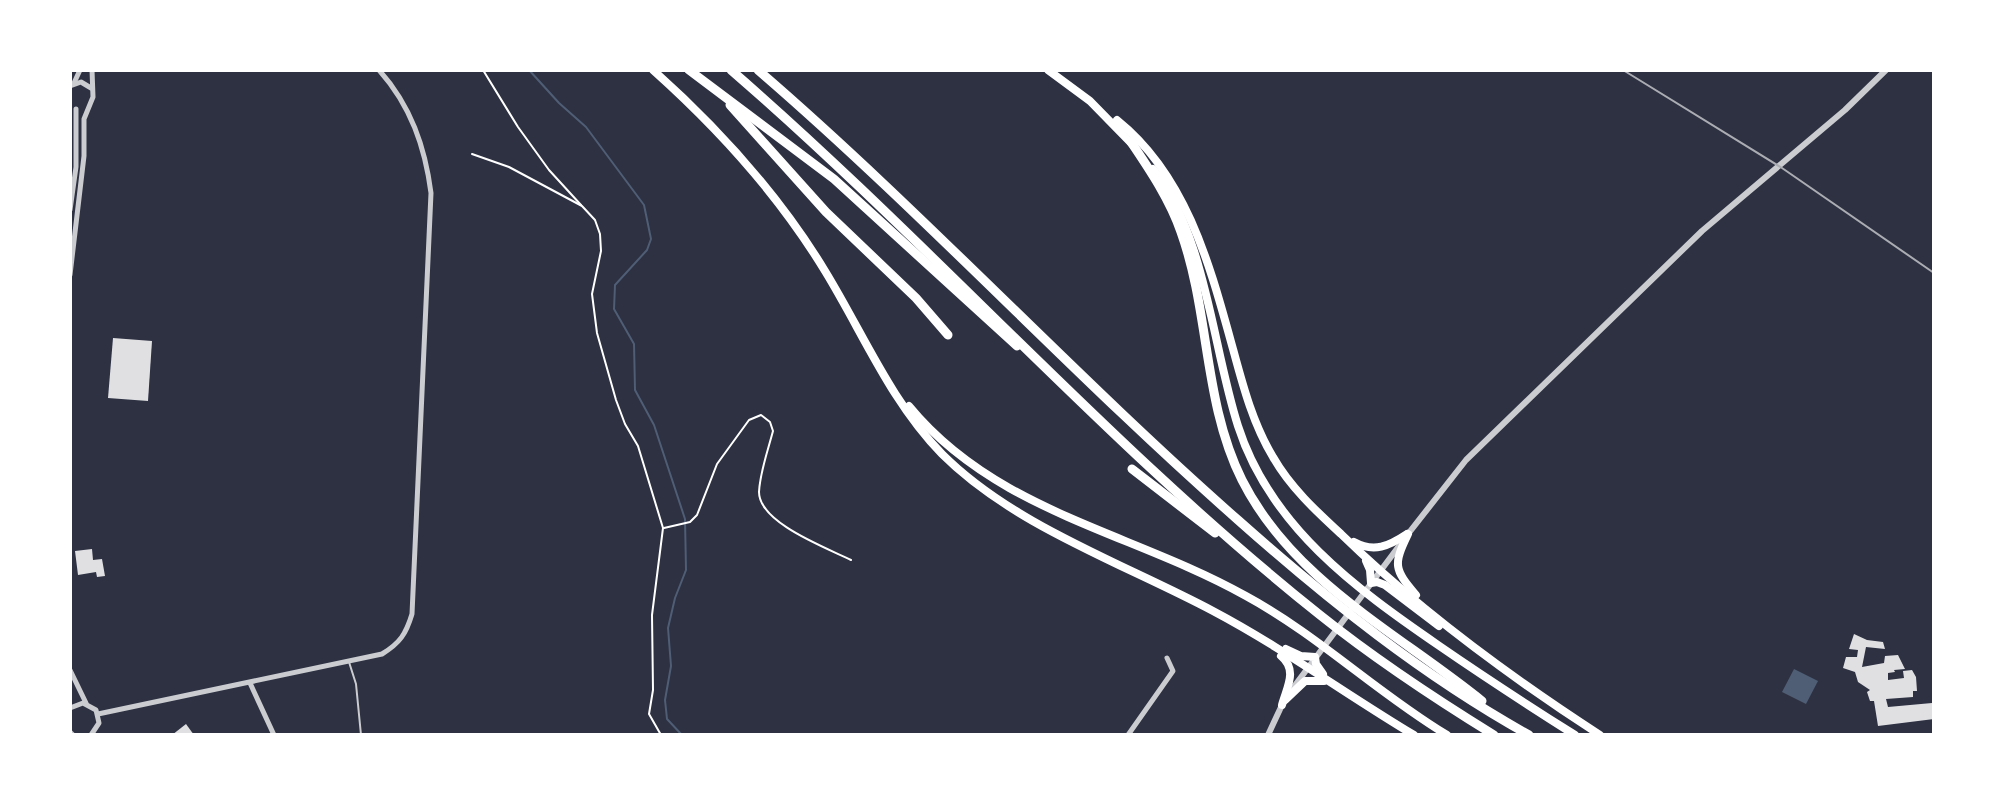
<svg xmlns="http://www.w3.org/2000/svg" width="2004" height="805" font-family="Jost,sans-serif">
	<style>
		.water { fill: #4f5d75 }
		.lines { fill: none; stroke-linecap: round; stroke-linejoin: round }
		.stream { stroke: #4f5d75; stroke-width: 2 }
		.building { fill: #e0e0e3 }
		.path { stroke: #fff; stroke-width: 2 }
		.service { stroke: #caccd0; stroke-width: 2 }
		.minor { stroke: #caccd0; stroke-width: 5 }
		.tertiary { stroke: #caccd0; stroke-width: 6 }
		.trunk { stroke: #fff; stroke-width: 8 }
		.motorway { stroke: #fff; stroke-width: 9 }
		.rail { stroke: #abadb3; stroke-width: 2 }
	</style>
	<rect width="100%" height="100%" fill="#2d3142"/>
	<path class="water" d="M1794 669 1818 681 1806 704 1782 692Z"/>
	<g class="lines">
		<path class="stream" d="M529 70 559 103 586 127 644 205 651 239 647 250 615 285 614 309 634 344 635 390 654 425 685 519 686 570 675 598 668 628 671 666 665 700 667 719 682 735"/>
	</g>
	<g class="building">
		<path d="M113 338 152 341 148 401 108 398Z"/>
		<path d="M92 549 93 560 102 559 105 576 97 577 96 572 78 575 75 551Z"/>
		<path d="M1854 634 1867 640 1883 642 1885 649 1866 647 1862 667 1884 663 1885 656 1898 655 1905 669 1894 670 1895 672 1888 673V680L1904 678 1903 671 1912 670 1916 677 1917 691H1913V697L1886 699 1888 707 1932 703 1934 719 1878 726 1874 701H1870L1867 692 1870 690 1858 682 1855 672 1843 668 1846 657H1857L1858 650 1849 649Z"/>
		<path d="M186 724 194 735H172Z"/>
	</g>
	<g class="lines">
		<g class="path">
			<path d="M483 70 518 127 549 170 581 205"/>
			<path d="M472 154 509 167 582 206 595 220 600 234 601 251 592 294 597 333 616 400 625 424 638 446 663 528 652 615 653 690 649 714 661 735"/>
			<path d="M664 528 690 522 697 515 717 464 749 420 761 415 770 422 773 431C768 450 760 472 759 492 759 523 827 548 851 560"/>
		</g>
		<path class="service" d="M349 662 356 684 361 735"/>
		<g class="minor">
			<path d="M74 83 80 70"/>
			<path d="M70 86 81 82 91 88"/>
			<path d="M70 210 76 167V109"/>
			<path d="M70 275 84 156V119L93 97 92 70"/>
			<path d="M70 670 86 703"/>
			<path d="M250 683 274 735"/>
			<path d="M70 708 83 703 96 710 99 723 91 735"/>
			<path d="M98 714 382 654C400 643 406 634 412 614L431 193C425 147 411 106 379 70"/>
			<path d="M70 732 73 735"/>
			<path d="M1128 735 1173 671 1167 658"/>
		</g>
		<g class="tertiary">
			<path d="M1290 692 1408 534 1466 460 1702 231 1845 110 1886 70"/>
			<path d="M1268 735 1282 705"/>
		</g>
		<g class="trunk">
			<path d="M653 70C719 129 779 195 825 271 863 333 891 402 942 454 1014 526 1125 564 1213 611 1283 648 1347 695 1414 735"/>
			<path d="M1048 70 1090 101 1134 146"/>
			<path d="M1117 120C1187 176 1210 266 1233 349 1243 386 1253 424 1273 457 1290 487 1316 511 1341 534 1419 610 1509 676 1600 735"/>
			<path d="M1153 169C1206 236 1212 345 1238 426 1270 526 1355 588 1438 645 1483 676 1529 706 1575 735"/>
			<path d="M909 406C996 512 1132 532 1246 596 1318 635 1377 693 1447 735"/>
			<path d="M1408 534C1393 565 1394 569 1416 595"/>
			<path d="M1354 542C1374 553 1389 546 1407 534"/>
			<path d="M1366 561 1370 570 1371 583 1377 582 1385 585 1439 626"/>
			<path d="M1286 649 1301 656 1315 657 1316 664 1323 674"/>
			<path d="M1281 656C1298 670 1287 687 1282 705"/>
			<path d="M1285 700 1305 681H1324"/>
		</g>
		<g class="motorway">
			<path d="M689 70 834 179 1017 346"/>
			<path d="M731 70C933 245 1110 448 1320 615 1375 659 1434 698 1494 735"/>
			<path d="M758 70C924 213 1073 375 1238 520 1328 600 1423 676 1529 735"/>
			<path d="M730 105 826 212 916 298 948 335"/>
			<path d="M1131 142C1150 170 1170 200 1181 232 1210 313 1203 402 1242 480 1293 581 1398 633 1482 701"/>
			<path d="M1132 469 1215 533"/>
		</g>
		<path class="rail" d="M1623 70 1782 168 1934 273"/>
	</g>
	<rect width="2004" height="805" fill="none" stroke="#ffffff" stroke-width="144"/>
</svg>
